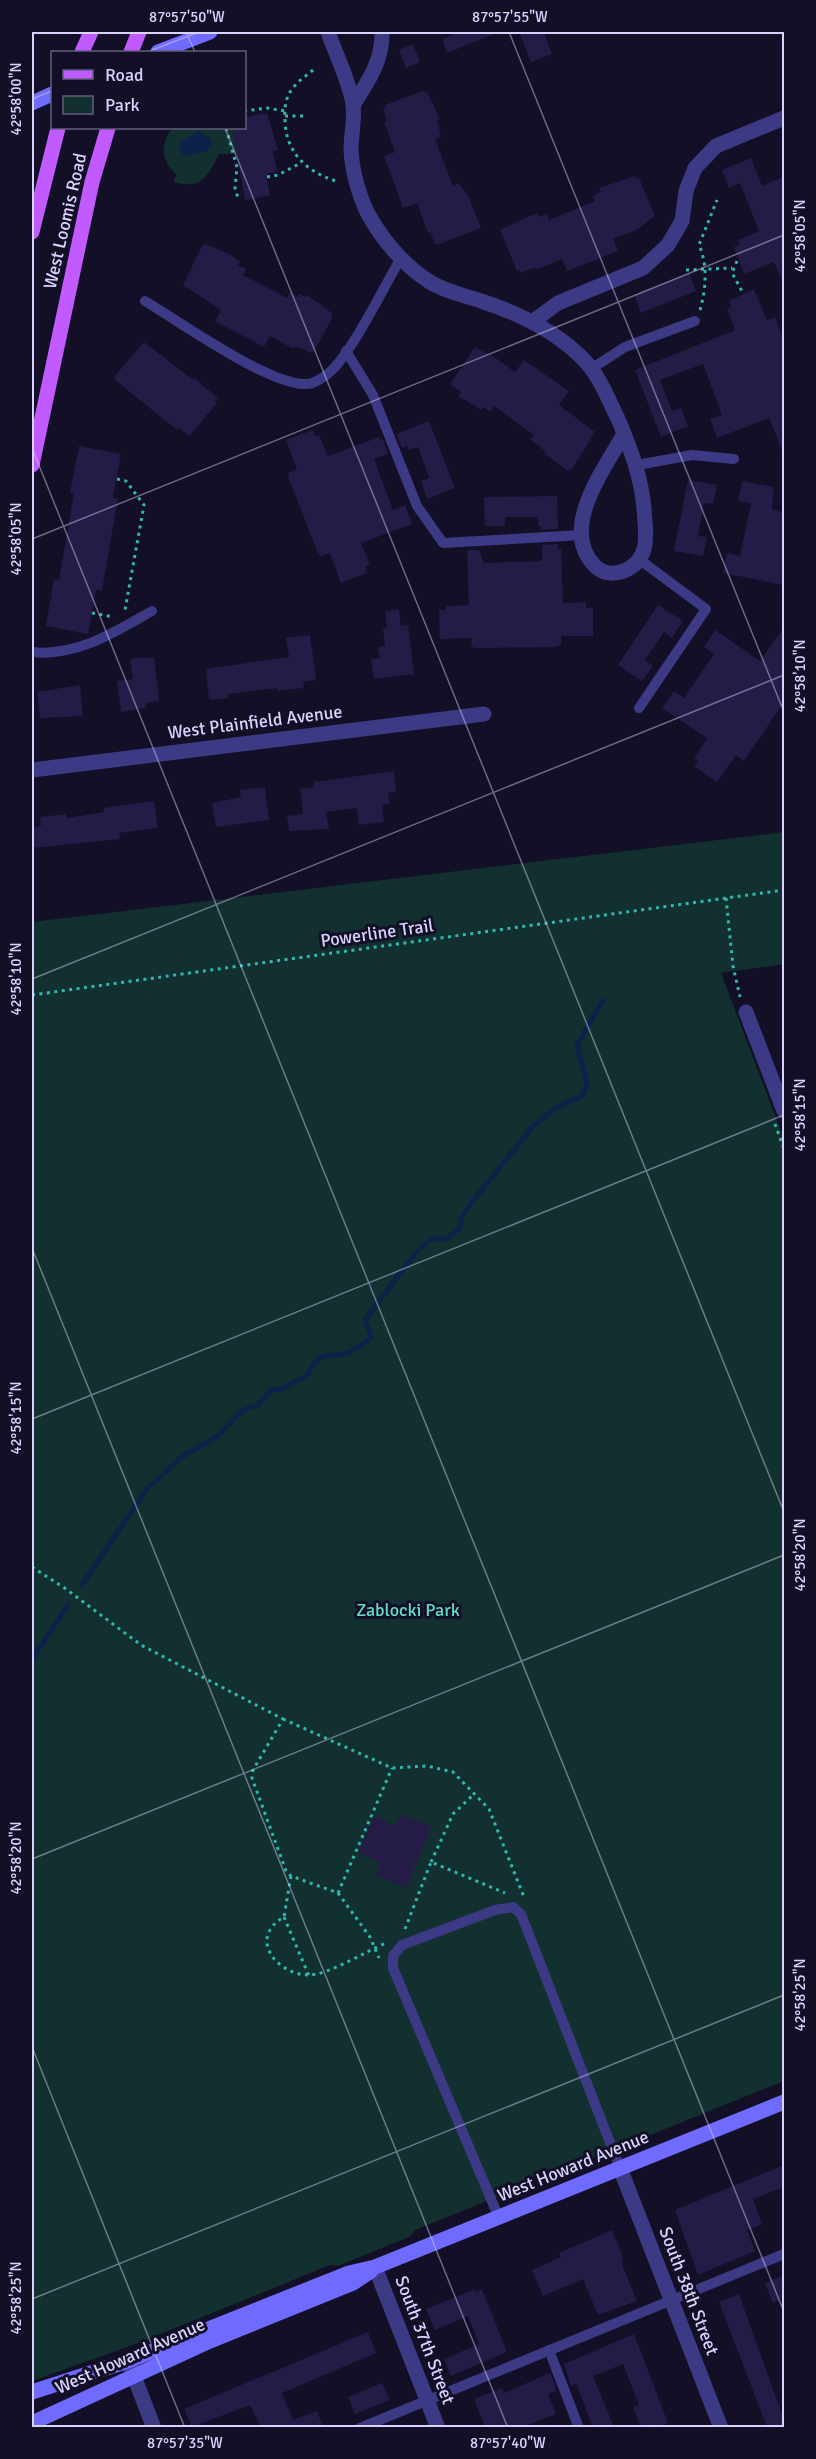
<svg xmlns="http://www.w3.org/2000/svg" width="816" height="2459" font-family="Signika,sans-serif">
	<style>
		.green { fill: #12302f }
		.water { fill: #0c2248 }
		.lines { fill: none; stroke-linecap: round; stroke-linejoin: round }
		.stream { stroke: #0c2248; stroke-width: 5 }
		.building { fill: #241b47 }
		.path { stroke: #2fb8b0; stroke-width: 3; stroke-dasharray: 3 4.5; stroke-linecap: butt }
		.lane { stroke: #3d3a85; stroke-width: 10 }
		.street { stroke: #3d3a85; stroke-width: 15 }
		.secondary { stroke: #6f6bff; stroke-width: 15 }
		.primary { stroke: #c25bff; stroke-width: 15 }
		.ticks { fill: none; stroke: #d9d4ff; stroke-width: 1.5; stroke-opacity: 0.45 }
		.labels { text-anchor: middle; stroke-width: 6; stroke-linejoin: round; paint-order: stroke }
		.street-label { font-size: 18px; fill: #d9d4ff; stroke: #130f26 }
		.park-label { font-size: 18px; fill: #5fe0c0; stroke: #130f26 }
		.neatline { fill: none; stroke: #d9d4ff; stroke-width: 2 }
		.ticks-label { font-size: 15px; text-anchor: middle; fill: #d9d4ff }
	</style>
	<rect width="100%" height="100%" fill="#130f26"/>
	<g class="green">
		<path d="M172 128H233L237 154H219C207 177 202 190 173 182L177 175C161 161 160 145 172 128Z"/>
		<path d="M784 832V964L721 973 784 1139V2081L415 2230 411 2236 338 2266 330 2265 141 2342 32 2381V922Z"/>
	</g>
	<path class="water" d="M198 131 210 138 212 146 206 152 184 156 179 149 180 142Z"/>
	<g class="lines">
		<g class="stream">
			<path d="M82 1585 147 1489 183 1456 218 1436 241 1411 258 1405 271 1390 282 1389 308 1375C318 1349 328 1359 347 1353 355 1351 364 1342 372 1338L365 1320 414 1255 430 1239H446L459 1229 462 1217 472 1202 533 1126 557 1107 582 1096 587 1085 577 1045 603 1000"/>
			<path d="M32 1659 68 1605"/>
		</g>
	</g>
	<g class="building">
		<path d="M459 32H499L447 53 442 39Z"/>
		<path d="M519 32H544L552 54 531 62Z"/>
		<path d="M413 44 420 62 406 68 399 50Z"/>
		<path d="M422 91 427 92 440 119 437 120 441 137 435 139 453 186 459 183 469 198 481 228 439 244H435L430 232 428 233 417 203 403 208 384 156 395 152 384 122 387 121 383 109 386 108 385 105Z"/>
		<path d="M267 113 278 150 273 151 277 172 266 174 270 195 245 200 232 128H244V117Z"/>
		<path d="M751 158 762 186 784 176V286L774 262 744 274 734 247 740 245 738 240 759 231 740 183 729 188 722 170Z"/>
		<path d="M635 176 637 179 639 178 655 216 637 230 613 239 618 251 567 271 562 259 539 269 533 268 521 273 520 270 517 271 500 230 529 216 538 214 539 217 547 214 549 220 595 201 593 196 601 192 599 188Z"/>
		<path d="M206 244 231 255 240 262 238 265 246 269 243 275 287 298 290 292 298 297 299 294 306 297 307 295 332 313 331 316 333 317 314 351 311 353 299 347 292 348 270 336 264 347 215 321 221 310 183 285 202 246Z"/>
		<path d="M689 273 696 291 641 313 634 295Z"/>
		<path d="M754 289 767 320 775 317 784 341V455L769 418 717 438 710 419 722 415 703 364 660 380 672 411 681 408 688 426 661 437 635 370 735 330 727 309 731 307 729 301Z"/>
		<path d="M144 342 193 380 194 378 218 398 215 401 217 403 189 436 179 428 177 430 115 380V376Z"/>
		<path d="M475 347 493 356 515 372 524 360 569 391 559 405 595 432 572 469 568 471 544 453 545 451 530 439 534 435 494 406 490 412 484 407 482 410 458 396 461 392 450 384Z"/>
		<path d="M429 421 455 488 427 499 421 481 429 478 418 447 409 450 407 446 402 448 396 434Z"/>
		<path d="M313 430 315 436 319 435 328 456 379 437 380 440 383 439 388 454 374 459 393 510 405 505 412 524 361 543 370 564 365 567 367 573 341 583 330 553 321 556 317 551 289 479 288 473 297 469 286 440Z"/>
		<path d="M79 446 121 454 113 498 118 499 102 590H96L88 634 46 626 54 579 59 580 74 493H70Z"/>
		<path d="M688 480 717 485 713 504 704 503 698 536 707 537 703 556 674 551Z"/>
		<path d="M742 481 774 487 772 509 784 513V585L723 573 727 553 740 556 751 503 738 501Z"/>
		<path d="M557 496 558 529 541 530V526H538V517H505V526H485L484 497Z"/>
		<path d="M558 544V549H561L563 603 586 602V608H593V636H561V645L555 647 477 648 472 647 471 638 440 639 439 610H446V606L469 605 467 550H479L485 566V563L542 561V545Z"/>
		<path d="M658 605 683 621 672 638 664 632 645 660 653 666 642 681 618 665Z"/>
		<path d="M399 609 401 626 408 625 414 674 374 679 371 659 380 658 378 647 385 646 383 628H387L385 611Z"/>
		<path d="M784 627V702L744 761 736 755 717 782 694 766 698 761 694 758 707 738 662 708 674 691 684 698 714 654 704 647 715 630 760 661Z"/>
		<path d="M310 635 316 680 303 682 304 688 277 691V688L228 694V698L209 700 206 669 289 657 286 638Z"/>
		<path d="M154 657 159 701 146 703V708L121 712 117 681 133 679 130 659Z"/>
		<path d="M80 685 83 716 40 718 37 692Z"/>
		<path d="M394 771 396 792 388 793 390 804 382 805 384 822 359 825 357 808 326 812 329 829 289 831 287 816 303 814 300 789 314 787V782Z"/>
		<path d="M265 787 269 820 216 827 212 803 241 797 240 790Z"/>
		<path d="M154 801 158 828 119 833 120 839 32 848V827L41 826 40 817 66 814 67 818 104 812V808Z"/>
		<path d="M402 1814 432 1827 406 1888 375 1875 381 1863 358 1853 374 1816 396 1826Z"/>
		<path d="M784 2165V2187L753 2199 762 2224 747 2230 755 2251 698 2275 675 2210Z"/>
		<path d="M612 2230 622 2255 623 2267 637 2301 598 2315 583 2279 543 2296 532 2270 561 2257 559 2253Z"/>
		<path d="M784 2275V2298L773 2303 765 2283Z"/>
		<path d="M475 2289 476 2292 482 2289 507 2352 451 2376 444 2359 479 2344 468 2316 435 2330 426 2309Z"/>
		<path d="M739 2294 784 2420V2427H767L719 2302Z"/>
		<path d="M368 2332 376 2353 282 2393 293 2420 317 2411 323 2427H261L250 2405 192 2427 184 2409Z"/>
		<path d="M634 2334 668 2423 657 2427H641L633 2407 639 2405 623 2364 593 2376 614 2427H593L576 2384 571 2386 564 2364Z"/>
		<path d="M550 2373 557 2391 548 2394 556 2414 523 2427H485L474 2399 502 2388 504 2393Z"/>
		<path d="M382 2383 390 2400 355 2414 348 2397Z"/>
	</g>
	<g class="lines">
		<g class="path">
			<path d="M313 70C306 76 297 82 292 89 285 99 284 110 285 121 286 153 307 172 336 181"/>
			<path d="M244 111 267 108 285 111"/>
			<path d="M285 116H307"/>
			<path d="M226 128 237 167 235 188 238 198"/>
			<path d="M267 177 278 175 301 163"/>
			<path d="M737 261 732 273 743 293"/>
			<path d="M686 270 732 268"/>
			<path d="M700 310C706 289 708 265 699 245L717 200"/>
			<path d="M117 479 126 481 144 505 125 610"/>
			<path d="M92 613 114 617"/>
			<path d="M726 898 733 966 740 997"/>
			<path d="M32 995 784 890"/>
			<path d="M775 1124 784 1149"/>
			<path d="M32 1567 66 1589 141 1645 283 1719 253 1770 252 1778 286 1871 291 1876 338 1893 370 1937 379 1958"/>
			<path d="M283 1719 392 1768 427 1766 453 1772 489 1809 524 1897"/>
			<path d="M431 1862 453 1814 473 1795"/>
			<path d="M291 1876 284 1917C246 1939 279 1975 308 1975 329 1975 366 1951 386 1943"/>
			<path d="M338 1893 392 1768"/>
			<path d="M284 1917 309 1976"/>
			<path d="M405 1929 431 1862 505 1893"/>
		</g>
		<g class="lane">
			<path d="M145 301C178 321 272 387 307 384 314 384 326 376 331 371 354 349 383 288 401 258"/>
			<path d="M346 351 373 395 417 506 443 543 582 535"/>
			<path d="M591 369 625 347 695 321"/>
			<path d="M637 465 692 455 734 459"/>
			<path d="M32 652C76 657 115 632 152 611"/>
			<path d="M639 708 706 609 640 560"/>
			<path d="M499 2218 393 1968V1956L402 1945 495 1910 513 1907 521 1914 620 2168"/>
			<path d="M549 2350 579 2428"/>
			<path d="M360 2428 784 2254"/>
		</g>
		<g class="street">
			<path d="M328 32C336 55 349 80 353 104 355 119 351 135 351 150 352 171 360 201 371 219 385 243 407 268 430 282 446 292 464 295 481 301 518 313 558 332 586 362 601 379 609 401 619 421 631 450 641 476 644 508 645 530 652 556 628 569 617 575 604 575 595 566 558 529 605 468 624 434"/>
			<path d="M353 105C368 82 383 60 382 32"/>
			<path d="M532 322 558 303 643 268 668 245 682 221 686 191 695 168 716 146 784 118"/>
			<path d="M32 770 484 714"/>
			<path d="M746 1012 784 1111"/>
			<path d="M620 2168 721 2428"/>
			<path d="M375 2267 438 2428"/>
			<path d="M128 2361 154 2428"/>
		</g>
		<g class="secondary">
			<path d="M158 52 210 32"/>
			<path d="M32 103 52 94"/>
			<path d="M32 2392 128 2361 349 2273 375 2267 784 2102"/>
			<path d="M32 2423 210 2341 353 2283 371 2271"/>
		</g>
		<g class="primary">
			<path d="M82 52 91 32"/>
			<path d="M131 52 139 32"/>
			<path d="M32 232 58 128"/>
			<path d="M32 465 92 182 108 128"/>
		</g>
	</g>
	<path class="ticks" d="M186 32 195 52M509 32 784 712M147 52 199 32M32 99 52 91M225 128 784 1512M32 448 784 2312M32 539 784 235M32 979 784 675M32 1248 508 2428M32 1419 784 1115M32 1859 784 1555M32 2047 185 2428M32 2299 784 1995"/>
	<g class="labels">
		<g class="street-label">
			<text transform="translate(65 221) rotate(-77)" y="6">West Loomis Road</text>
			<text transform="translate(255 722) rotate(-7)" y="6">West Plainfield Avenue</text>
			<text transform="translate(377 933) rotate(-8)" y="6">Powerline Trail</text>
			<text transform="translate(573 2166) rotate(-22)" y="6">West Howard Avenue</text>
			<text transform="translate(689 2291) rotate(69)" y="6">South 38th Street</text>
			<text transform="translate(425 2340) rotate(69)" y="6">South 37th Street</text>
			<text transform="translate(130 2356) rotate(-24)" y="6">West Howard Avenue</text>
		</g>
		<g class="park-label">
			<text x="408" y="1616">Zablocki Park</text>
		</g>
	</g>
	<rect width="816" height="2459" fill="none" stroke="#130f26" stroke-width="66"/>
	<rect x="51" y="51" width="195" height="78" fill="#130f26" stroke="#625e7d" stroke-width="1.5"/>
	<rect x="63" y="70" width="30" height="9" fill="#c25bff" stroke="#625e7d" stroke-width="1.5"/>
	<text x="105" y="81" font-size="18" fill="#d9d4ff">Road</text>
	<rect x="63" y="96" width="30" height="18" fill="#12302f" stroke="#625e7d" stroke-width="1.5"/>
	<text x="105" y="111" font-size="18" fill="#d9d4ff">Park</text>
	<rect x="33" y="33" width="750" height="2393" class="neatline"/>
	<g class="ticks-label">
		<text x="187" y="22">87°57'50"W</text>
		<text x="510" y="22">87°57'55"W</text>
		<text transform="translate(16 99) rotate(-90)" y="5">42°58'00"N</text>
		<text transform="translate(800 236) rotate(-90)" y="5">42°58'05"N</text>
		<text transform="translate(16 539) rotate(-90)" y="5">42°58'05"N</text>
		<text transform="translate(800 676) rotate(-90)" y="5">42°58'10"N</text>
		<text transform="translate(16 979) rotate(-90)" y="5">42°58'10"N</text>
		<text transform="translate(800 1115) rotate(-90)" y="5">42°58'15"N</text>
		<text transform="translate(16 1418) rotate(-90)" y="5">42°58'15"N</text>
		<text transform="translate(800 1555) rotate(-90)" y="5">42°58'20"N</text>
		<text transform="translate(16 1858) rotate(-90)" y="5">42°58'20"N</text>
		<text transform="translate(800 1995) rotate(-90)" y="5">42°58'25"N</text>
		<text transform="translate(16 2298) rotate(-90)" y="5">42°58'25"N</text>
		<text x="185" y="2448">87°57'35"W</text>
		<text x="508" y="2448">87°57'40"W</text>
	</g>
</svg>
